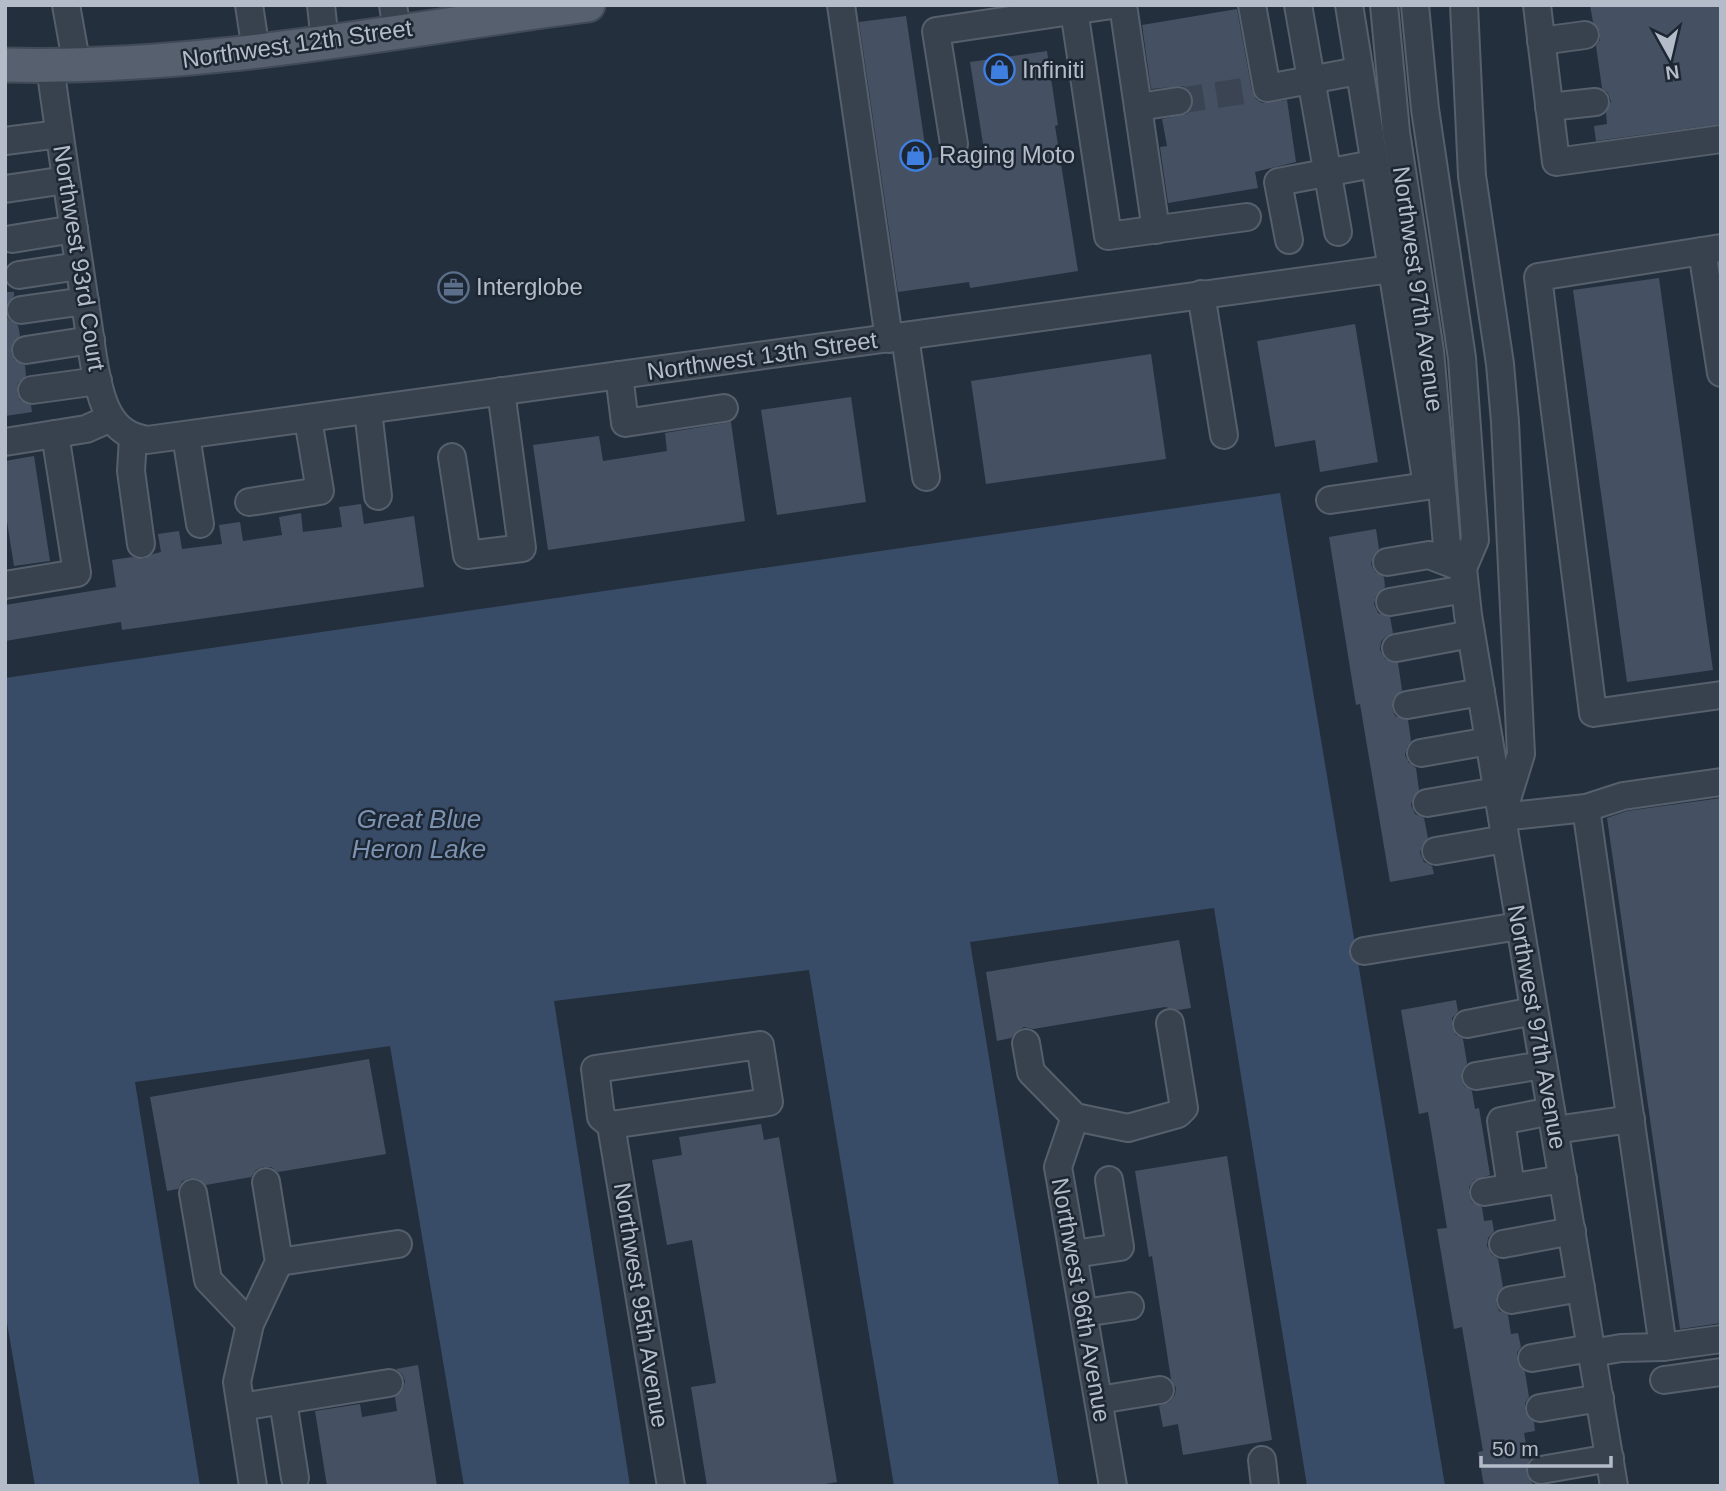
<svg xmlns="http://www.w3.org/2000/svg" width="1726" height="1491" font-family="Arial,sans-serif">
	<style>
		.water { fill: #394c67 }
		.building { fill: #455162 }
		.lines { fill: none; stroke-linecap: round; stroke-linejoin: round }
		.minor-tunnel { stroke: #3a4453; stroke-width: 26; stroke-dasharray: 26 13; stroke-linecap: butt }
		.minor-casing { stroke: #565f6c; stroke-width: 30 }
		.major-casing { stroke: #414a57; stroke-width: 37 }
		.minor { stroke: #38414e; stroke-width: 26 }
		.major { stroke: #56606e; stroke-width: 33 }
		.labels { text-anchor: middle; stroke-width: 5; stroke-linejoin: round; paint-order: stroke }
		.street-label { font-size: 24px; fill: #b4bcc9; stroke: #1d2633 }
		.poi-label { font-size: 24px; fill: #b4bcc9; stroke: #1d2633; text-anchor: start }
		.water-label { font-size: 26px; font-style: italic; fill: #7c92b1; stroke: #1d2633 }
	</style>
	<rect width="100%" height="100%" fill="#242f3e"/>
	<path class="water" d="M1280 493 1445 1486H1307L1214 908 970 942 1059 1486H894L809 970 554 1001 630 1486H464L390 1046 135 1082 200 1486H35L5 1311V678Z"/>
	<g class="building">
		<path d="M1590 5H1721V124L1596 141 1594 126 1607 124 1606 113 1611 101 1608 93 1602 88 1596 46 1600 40V32L1593 22Z"/>
		<path d="M1237 9 1252 91 1256 99 1262 103 1287 100 1296 162 1255 172 1258 188 1168 203 1160 147 1167 146 1162 119 1187 114 1192 107 1193 98 1190 91 1183 86 1151 89 1142 25Z"/>
		<path d="M906 16 927 159 945 156 957 159 966 153 984 150 970 62 1047 51 1058 125 1055 126 1078 271 970 288 969 282 898 292 859 22Z"/>
		<path d="M1659 278 1713 670 1627 682 1573 290Z"/>
		<path d="M5 292H14V296L7 304 5 312 9 320 18 325 20 336 12 344 11 353 14 360 25 365 26 376 18 383 17 393 20 400 31 405 32 412 5 416Z"/>
		<path d="M1355 324 1378 462 1320 472 1315 440 1275 447 1257 341Z"/>
		<path d="M1151 354 1166 459 986 484 971 381Z"/>
		<path d="M851 397 866 502 777 515 761 410Z"/>
		<path d="M731 422 745 521 548 550 533 445 599 436 603 461 667 451 665 433Z"/>
		<path d="M34 456 50 561 14 566 5 509V461Z"/>
		<path d="M361 504 364 524 414 516 424 587 122 630 121 622 5 641V605L116 587 112 560 132 557 144 559 153 554 161 552 158 534 179 531 182 549 222 544 219 525 240 522 243 541 282 535 279 517 301 513 303 532 342 527 339 507Z"/>
		<path d="M1376 529 1379 549 1373 556 1371 564 1375 572 1384 577 1385 587 1376 596 1374 604 1378 613 1390 617 1393 633 1385 637 1381 642 1380 650 1385 659 1398 663 1402 690 1393 699 1392 708 1395 716 1408 720 1411 741 1407 747 1405 755 1409 763 1416 768 1419 790 1413 797 1411 805 1415 814 1424 818 1428 838 1422 845 1420 853 1424 862 1432 866 1434 874 1390 882 1360 704 1356 705 1329 537Z"/>
		<path d="M1721 798V1323L1680 1329 1607 818 1627 811Z"/>
		<path d="M1179 940 1191 1008 1178 1010 1165 1007 1033 1029 1024 1027 1017 1031 1011 1038 997 1041 986 972Z"/>
		<path d="M1456 1000 1458 1011 1452 1018V1026L1456 1035 1463 1039 1467 1063 1462 1070 1461 1079 1464 1086 1472 1091 1475 1109 1479 1108 1490 1175 1474 1180 1469 1187V1195L1472 1202 1482 1207 1484 1221 1492 1220 1494 1231 1488 1238 1487 1246 1492 1255 1498 1259 1503 1287 1497 1294 1496 1303 1499 1311 1508 1315 1511 1334 1518 1333 1521 1347 1517 1353V1361L1525 1372 1529 1397 1525 1403V1411L1534 1422 1535 1431 1524 1433 1529 1460 1526 1473 1534 1486H1484L1478 1452 1483 1451 1462 1327 1454 1329 1437 1229 1447 1228 1428 1112 1419 1114 1401 1010Z"/>
		<path d="M369 1059 386 1154 278 1172 271 1167H263L256 1170 251 1177 206 1185 199 1179 190 1178 182 1181 178 1189 167 1191 150 1097Z"/>
		<path d="M761 1124 764 1140 779 1137 837 1482 813 1486H707L691 1387 716 1383 692 1240 667 1245 652 1160 682 1155 679 1137Z"/>
		<path d="M1227 1156 1272 1440 1183 1455 1178 1424 1163 1427 1159 1406 1170 1402 1175 1395 1176 1388 1171 1379 1152 1256 1149 1257 1135 1171Z"/>
		<path d="M418 1365 437 1486H327L315 1411 360 1404 362 1417 397 1411 395 1397 403 1389 405 1381 402 1374 396 1369Z"/>
	</g>
	<g class="lines">
		<path class="minor-tunnel" d="M1178 101 1249 90"/>
		<defs>
			<g id="minor">
				<path d="M66 5 77 66"/>
				<path d="M249 5 256 51"/>
				<path d="M321 5 325 42"/>
				<path d="M393 5 397 31"/>
				<path d="M841 5 889 339"/>
				<path d="M1123 5 1156 230"/>
				<path d="M1252 5 1267 88 1358 71"/>
				<path d="M1298 5 1338 232"/>
				<path d="M1349 5 1425 473"/>
				<path d="M1384 5 1396 132 1430 351 1447 545 1463 568"/>
				<path d="M1415 5 1425 109 1462 358 1475 540 1463 568 1468 615 1614 1486"/>
				<path d="M1464 5 1472 176 1500 364 1505 422 1521 754 1503 812"/>
				<path d="M1537 5 1556 162 1721 139"/>
				<path d="M1074 10 1108 236 1247 217"/>
				<path d="M1541 41 1585 35"/>
				<path d="M50 66C61 148 74 229 86 310 91 339 95 390 109 414 118 430 130 437 147 440L1391 269"/>
				<path d="M1138 107 1178 101"/>
				<path d="M1549 107 1595 102"/>
				<path d="M5 141 59 134"/>
				<path d="M954 144 936 31 1112 5"/>
				<path d="M5 189 66 180"/>
				<path d="M12 239 74 229"/>
				<path d="M1289 240 1278 182 1373 164"/>
				<path d="M1721 248 1538 277 1593 713 1721 695"/>
				<path d="M1702 251 1721 373"/>
				<path d="M19 275 79 266"/>
				<path d="M1201 294 1224 435"/>
				<path d="M21 310 85 301"/>
				<path d="M905 337 926 477"/>
				<path d="M26 350 91 340"/>
				<path d="M619 375 625 423 724 408"/>
				<path d="M32 390 98 381"/>
				<path d="M368 411 378 496"/>
				<path d="M186 436 200 524"/>
				<path d="M133 438 131 471 141 544"/>
				<path d="M5 442 86 429 111 418"/>
				<path d="M452 457 467 555 522 548 501 391"/>
				<path d="M1330 500 1427 486"/>
				<path d="M249 502 320 491 308 419"/>
				<path d="M1387 562 1429 555 1463 568"/>
				<path d="M5 585 77 573 55 434"/>
				<path d="M1390 602 1465 589"/>
				<path d="M1396 648 1471 634"/>
				<path d="M1407 705 1481 692"/>
				<path d="M1421 753 1489 741"/>
				<path d="M1427 803 1497 791"/>
				<path d="M1586 808 1663 1347"/>
				<path d="M1502 817 1586 808 1623 796 1721 782"/>
				<path d="M1436 851 1505 839"/>
				<path d="M1364 951 1519 926"/>
				<path d="M1467 1024 1534 1011"/>
				<path d="M1026 1043 1031 1072 1075 1117 1128 1128 1178 1114 1184 1108 1170 1023"/>
				<path d="M760 1045 769 1102 611 1125 601 1117 595 1069Z"/>
				<path d="M1476 1076 1543 1065"/>
				<path d="M1075 1117 1058 1167 1113 1486"/>
				<path d="M611 1125 671 1486"/>
				<path d="M1555 1130 1631 1119"/>
				<path d="M1511 1187 1501 1121 1551 1111"/>
				<path d="M1484 1192 1563 1179"/>
				<path d="M193 1193 208 1280 250 1324"/>
				<path d="M1503 1244 1572 1231"/>
				<path d="M1074 1254 1120 1247 1109 1180"/>
				<path d="M279 1262 398 1244"/>
				<path d="M1511 1300 1581 1288"/>
				<path d="M1084 1313 1130 1306"/>
				<path d="M1592 1353 1621 1348 1663 1347 1721 1339"/>
				<path d="M1532 1358 1591 1348"/>
				<path d="M1664 1380 1721 1372"/>
				<path d="M1099 1400 1160 1390"/>
				<path d="M283 1401 295 1478"/>
				<path d="M241 1407 389 1383"/>
				<path d="M1540 1408 1600 1398"/>
				<path d="M1262 1460 1265 1486"/>
				<path d="M1541 1470 1610 1458"/>
				<path d="M253 1486 237 1382 250 1324 279 1262 266 1182"/>
			</g>
			<path id="major" d="M5 65C201 70 395 30 588 5"/>
		</defs>
		<use href="#minor" class="minor-casing"/>
		<use href="#major" class="major-casing"/>
		<use href="#minor" class="minor"/>
		<use href="#major" class="major"/>
	</g>
	<defs>
		<symbol id="shop-ring" viewBox="-11 -11 22 22"><circle r="9.5" fill="#1d2633" stroke="#3f7fe0" stroke-width="1.5"/><path d="M-5-2.5h2.3a2.7 3.5 0 0 1 5.4 0H5L5.5 6h-11ZM-1.5-2.5h3a1.5 2.3 0 0 0-3 0Z" fill="#3f7fe0"/></symbol>
		<symbol id="office-ring" viewBox="-11 -11 22 22"><circle r="9.5" fill="#1d2633" stroke="#5c6f8a" stroke-width="1.5"/><path d="M-6-3h4V-5.5h4V-3h4V5H-6ZM-1-4.5V-3h2v-1.5ZM-6 0V1H6V0Z" fill="#5c6f8a"/></symbol>
	</defs>
	<g fill-rule="evenodd">
		<use href="#shop-ring" x="982" y="52" width="35" height="35"/>
		<use href="#shop-ring" x="898" y="138" width="35" height="35"/>
		<use href="#office-ring" x="436" y="270" width="35" height="35"/>
	</g>
	<g class="labels">
		<g class="street-label">
			<text transform="translate(297 44) rotate(-8)" y="8">Northwest 12th Street</text>
			<text transform="translate(79 258) rotate(81)" y="8">Northwest 93rd Court</text>
			<text transform="translate(1418 289) rotate(82)" y="8">Northwest 97th Avenue</text>
			<text transform="translate(762 356) rotate(-8)" y="8">Northwest 13th Street</text>
			<text transform="translate(1537 1027) rotate(80)" y="8">Northwest 97th Avenue</text>
			<text transform="translate(1081 1300) rotate(80)" y="8">Northwest 96th Avenue</text>
			<text transform="translate(641 1305) rotate(81)" y="8">Northwest 95th Avenue</text>
		</g>
		<g class="poi-label">
			<text x="1022" y="78">Infiniti</text>
			<text x="939" y="163">Raging Moto</text>
			<text x="476" y="295">Interglobe</text>
		</g>
		<g class="water-label">
			<text x="419" y="828">Great Blue<tspan x="419" dy="30">Heron Lake</tspan></text>
		</g>
	</g>
	<rect width="1726" height="1491" fill="none" stroke="#b4bcc9" stroke-width="14"/>
	<g transform="translate(1670 56) rotate(172)" stroke="#1d2633" stroke-width="5" paint-order="stroke">
	<path d="M0-5L12 26L0 18L-12 26Z" fill="#b4bcc9"/>
	<text y="-10" font-size="19" font-weight="bold" text-anchor="middle" fill="#b4bcc9">N</text>
	</g>
	<path d="M1481 1456v10h130v-10" fill="none" stroke="#b4bcc9" stroke-width="3.5"/>
	<text x="1492" y="1456" font-size="21" fill="#b4bcc9" stroke="#1d2633" stroke-width="5" paint-order="stroke">50 m</text>
</svg>
